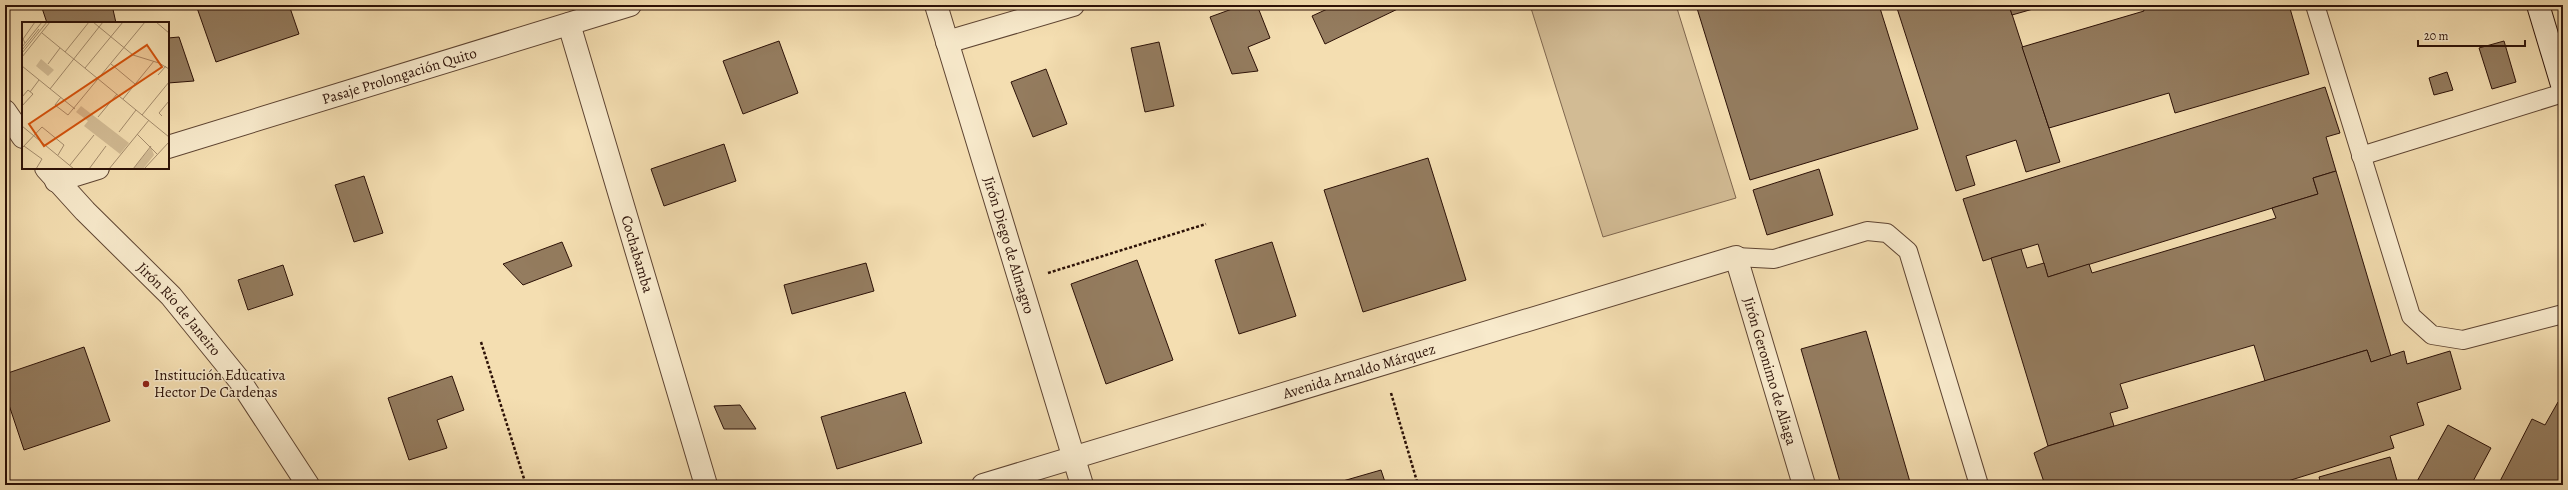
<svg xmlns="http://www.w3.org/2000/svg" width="2568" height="490" font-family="Alegreya,serif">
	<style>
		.green { fill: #d2bb94; stroke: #7f664e }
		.building { fill: #947c5f; stroke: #2c1107 }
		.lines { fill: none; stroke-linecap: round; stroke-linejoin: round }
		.lane-casing { stroke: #5e4432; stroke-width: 20 }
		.street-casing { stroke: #5e4432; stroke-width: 24 }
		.secondary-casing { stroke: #2c1107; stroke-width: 24 }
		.path { stroke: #2c1107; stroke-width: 2.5; stroke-dasharray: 3 2; stroke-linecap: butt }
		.lane { stroke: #f8eacc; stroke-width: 18 }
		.street { stroke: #f8eacc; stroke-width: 22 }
		.secondary { stroke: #f8eacc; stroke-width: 22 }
		.poi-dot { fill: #8f2418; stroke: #f8eacc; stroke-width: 1.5 }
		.labels { text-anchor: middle; stroke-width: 3; stroke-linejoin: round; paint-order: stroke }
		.street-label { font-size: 15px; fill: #2c1107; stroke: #f8eacc }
		.poi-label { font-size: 15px; fill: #2c1107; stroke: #f8eacc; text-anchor: start }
		.inset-road { fill: none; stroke: #a48c6d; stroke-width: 1 }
		.view { fill: #d5520c; fill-opacity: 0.15; stroke: #d5520c; stroke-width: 2 }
		.inset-edge { fill: none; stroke: #2c1107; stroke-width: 2 }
	</style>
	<rect width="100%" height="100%" fill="#f4deb1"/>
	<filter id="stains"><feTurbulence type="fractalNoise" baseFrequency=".005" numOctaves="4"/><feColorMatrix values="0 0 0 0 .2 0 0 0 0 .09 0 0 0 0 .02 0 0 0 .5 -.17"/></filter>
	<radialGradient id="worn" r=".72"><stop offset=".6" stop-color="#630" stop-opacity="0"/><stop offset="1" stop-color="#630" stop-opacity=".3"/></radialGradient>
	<path class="green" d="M1530 5H1676L1736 198 1603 237Z"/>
	<g class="building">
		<path d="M41 5H112L116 23H47Z"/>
		<path d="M196 5H289L299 34 216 62Z"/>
		<path d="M1243 5H1257L1270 38 1248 47 1258 71 1232 74 1210 17Z"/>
		<path d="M1336 5H1406L1325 44 1312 16Z"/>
		<path d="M1696 5H1879L1918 129 1750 180Z"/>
		<path d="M1896 5H2009L2060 162 2026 172 2016 140 1966 156 1975 185 1956 191Z"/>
		<path d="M2009 5H2047L2012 15Z"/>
		<path d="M2142 5H2289L2309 74 2175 113 2169 93 2049 128 2022 47 2144 11Z"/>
		<path d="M179 37 194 81 168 83V38Z"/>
		<path d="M779 41 798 93 743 114 723 61Z"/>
		<path d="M2504 41 2516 82 2492 89 2479 48Z"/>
		<path d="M1159 42 1174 106 1145 112 1131 48Z"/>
		<path d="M1046 69 1067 124 1033 137 1011 82Z"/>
		<path d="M2447 72 2453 90 2434 95 2429 78Z"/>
		<path d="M2325 87 2340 133 2326 137 2336 171 2313 178 2318 194 2048 277 2038 244 1983 261 1963 199Z"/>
		<path d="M724 144 736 181 664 206 651 169Z"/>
		<path d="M1428 158 1466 280 1363 312 1324 190Z"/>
		<path d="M1819 169 1833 215 1767 235 1753 190Z"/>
		<path d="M2336 171 2391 356 2371 362 2367 350 2265 381 2254 345 2120 384 2128 408 2110 413 2114 426 2048 446 1991 258 2021 249 2027 268 2044 263 2048 277 2089 264 2092 273 2276 218 2272 208 2318 194 2313 178Z"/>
		<path d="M364 176 383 233 354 242 335 185Z"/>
		<path d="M562 242 572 266 523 285 503 264Z"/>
		<path d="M1272 242 1296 316 1239 334 1215 260Z"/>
		<path d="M1137 260 1173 360 1106 384 1071 284Z"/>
		<path d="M866 263 874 291 792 314 784 285Z"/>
		<path d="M283 265 293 295 248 310 238 280Z"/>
		<path d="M1866 331 1910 482 1899 485H1841L1801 349Z"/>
		<path d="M84 347 110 421 24 450 5 393V374Z"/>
		<path d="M2367 350 2371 362 2404 351 2407 364 2450 351 2461 389 2417 403 2424 425 2390 436 2394 448 2275 485H2045L2034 453 2048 446Z"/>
		<path d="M452 376 464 410 437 420 447 448 409 460 388 398Z"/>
		<path d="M905 392 922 443 837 469 821 417Z"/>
		<path d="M2563 399V485H2498L2532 419 2545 425 2558 402Z"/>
		<path d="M740 405 756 429H724L714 406Z"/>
		<path d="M2448 425 2491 448 2471 485H2415Z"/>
		<path d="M2390 457 2398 484 2321 485 2319 477Z"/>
		<path d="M1381 470 1386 485H1329Z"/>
	</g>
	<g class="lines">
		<defs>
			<g id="lane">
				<path d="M2315 5 2411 316 2432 335 2463 340 2563 314"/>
				<path d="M2361 156 2563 93"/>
				<path d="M1736 257 1774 259 1867 231 1887 233 1908 251 1979 485"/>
			</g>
			<g id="street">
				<path id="s1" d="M936 5 1082 485"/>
				<path id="s2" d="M569 24 706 485"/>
				<path d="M947 42 1073 5"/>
				<path d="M5 111 23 137"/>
				<path id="s3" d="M168 147 630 5"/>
				<path id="s4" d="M46 168 85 211 171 296 240 381 308 485"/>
				<path d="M56 181 98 168"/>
				<path id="s5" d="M983 485 1736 257 1804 485"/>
			</g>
			<path id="secondary" d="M2538 5 2563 88"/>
		</defs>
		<use href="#lane" class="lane-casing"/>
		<use href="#street" class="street-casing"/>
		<use href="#secondary" class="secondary-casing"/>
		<g class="path">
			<path d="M1048 273 1206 224"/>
			<path d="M481 342 526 485"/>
			<path d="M1391 393 1418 485"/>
		</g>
		<use href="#lane" class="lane"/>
		<use href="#street" class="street"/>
		<use href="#secondary" class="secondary"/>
	</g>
	<circle class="poi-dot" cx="146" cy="384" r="4"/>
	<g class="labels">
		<g class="street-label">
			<text dy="5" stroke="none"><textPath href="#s3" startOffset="242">Pasaje Prolongación Quito</textPath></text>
			<text dy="5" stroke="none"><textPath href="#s1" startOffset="251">Jirón Diego de Almagro</textPath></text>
			<text dy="5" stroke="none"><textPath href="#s2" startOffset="240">Cochabamba</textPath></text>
			<text dy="5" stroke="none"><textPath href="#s4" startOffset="194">Jirón Río de Janeiro</textPath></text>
			<text dy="5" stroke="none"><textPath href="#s5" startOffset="393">Avenida Arnaldo Márquez</textPath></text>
			<text dy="5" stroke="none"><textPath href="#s5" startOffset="906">Jirón Geronimo de Aliaga</textPath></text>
		</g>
		<g class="poi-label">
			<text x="154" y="380">Institución Educativa<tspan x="154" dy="17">Hector De Cardenas</tspan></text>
		</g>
	</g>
	<g transform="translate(22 22)">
		<rect width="147" height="147" fill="#f4deb1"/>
		<path d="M19 37 32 48 26 54 14 44ZM59 84 107 121 98 132 62 104 66 99 54 90ZM129 125 132 133 121 147H111Z" fill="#d2bb94"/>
		<path class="inset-road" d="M71 0 111 33 137 41 147 47M134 0 147 11M20 11 147 115M3 21 1 17 13 0M0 25 20 0M0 28 17 7M43 30 67 0M0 31 25 0M0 35 28 0M26 42 38 26M89 42 113 62M0 44 53 87M63 46 101 0M136 53 144 44M28 67 81 0M8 70 17 58M0 75 6 68 11 72 0 84M39 75 33 83 46 93 123 0M101 77 132 39M120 93 147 60M140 94 137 91 147 79M76 95 95 72M0 104 52 147M97 110 114 88M115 112 135 132M2 124 20 137 14 147M0 126 20 105 42 123 36 133M48 143 72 113M67 147 84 124M87 147 127 98M111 147 129 124M122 147 147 120"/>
		<path class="view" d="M125 23 140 45 22 124 7 102Z"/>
		<rect width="147" height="147" class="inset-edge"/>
	</g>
	<rect width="2568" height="490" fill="none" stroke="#f4deb1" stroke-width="20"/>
	<rect x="6" y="6" width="2556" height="478" fill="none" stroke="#2c1107" stroke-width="2"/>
	<rect x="10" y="10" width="2548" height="470" fill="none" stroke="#2c1107"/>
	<path d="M2418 40v6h107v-6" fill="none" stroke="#2c1107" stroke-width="2"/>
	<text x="2424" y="40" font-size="12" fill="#2c1107" stroke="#f8eacc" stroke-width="3" paint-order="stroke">20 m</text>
	<rect width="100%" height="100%" filter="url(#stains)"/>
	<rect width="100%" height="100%" fill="url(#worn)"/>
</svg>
